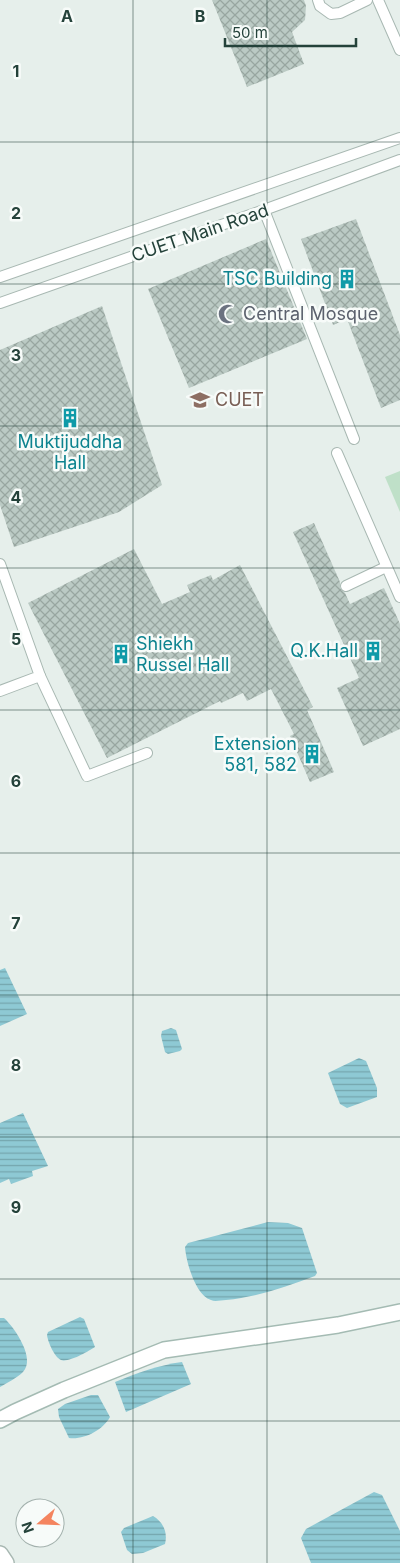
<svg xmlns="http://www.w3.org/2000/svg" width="400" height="1563" font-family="Inter,sans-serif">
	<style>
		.pitch { fill: #bfe0c8 }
		.water { fill: url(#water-rules) }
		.building { fill: url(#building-cross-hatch) }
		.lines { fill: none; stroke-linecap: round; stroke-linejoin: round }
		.service-casing { stroke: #a8b8b2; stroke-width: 12 }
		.minor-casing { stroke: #a8b8b2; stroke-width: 18 }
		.secondary-casing { stroke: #a4bbb3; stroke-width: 18 }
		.service { stroke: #fff; stroke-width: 10 }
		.minor { stroke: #fff; stroke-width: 15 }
		.secondary { stroke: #fff; stroke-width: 15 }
		.grid { fill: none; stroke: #24423a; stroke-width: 1; stroke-opacity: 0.55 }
		.labels { text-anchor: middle; stroke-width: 5; stroke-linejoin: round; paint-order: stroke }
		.street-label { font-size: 18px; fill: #24423a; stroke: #f7fbf9 }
		.culture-label { font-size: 18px; fill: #0d838f; stroke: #f7fbf9; text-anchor: end }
		.worship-label { font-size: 18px; fill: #5b616d; stroke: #f7fbf9; text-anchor: start }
		.education-label { font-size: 18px; fill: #785e54; stroke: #f7fbf9; text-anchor: start }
		.grid-label { font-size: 16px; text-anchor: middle; font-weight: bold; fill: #24423a; stroke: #f7fbf9; stroke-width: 5; stroke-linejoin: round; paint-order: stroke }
	</style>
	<defs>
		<pattern id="water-rules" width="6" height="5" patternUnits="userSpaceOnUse" patternTransform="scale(1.25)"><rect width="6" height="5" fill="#8ec9d4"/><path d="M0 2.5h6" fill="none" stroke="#74a5ad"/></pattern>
		<pattern id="building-cross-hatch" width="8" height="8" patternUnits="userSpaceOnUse" patternTransform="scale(1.25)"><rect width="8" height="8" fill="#bbcac4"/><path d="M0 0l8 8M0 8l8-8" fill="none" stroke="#98a6a0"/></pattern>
	</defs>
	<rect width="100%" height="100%" fill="#e6efeb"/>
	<path class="pitch" d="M400 471V512L385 477Z"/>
	<g class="water">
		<path d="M5 968 27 1014 0 1026V970Z"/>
		<path d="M171 1028 176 1030 182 1049 180 1051 168 1054 165 1052 161 1036 162 1031Z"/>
		<path d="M359 1058 366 1061 377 1088V1097L347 1108 340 1104 328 1073Z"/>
		<path d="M23 1113 48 1166 32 1171 33 1176 11 1184 9 1179 0 1183V1123Z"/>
		<path d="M268 1222 288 1223 302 1228 317 1273 315 1276C286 1287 257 1297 226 1300 221 1300 215 1302 211 1300 195 1295 186 1261 185 1247L188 1243Z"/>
		<path d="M80 1317 84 1319 95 1347C89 1351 68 1363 61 1360 54 1357 48 1342 47 1335L48 1332Z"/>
		<path d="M0 1318H4C15 1328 36 1359 23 1372 17 1378 7 1383 0 1387Z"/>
		<path d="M182 1362 191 1384 126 1412 115 1382C137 1373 159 1365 182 1362Z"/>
		<path d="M91 1395H98L110 1417C103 1430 84 1440 69 1438L59 1417 58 1409 65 1404Z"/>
		<path d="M374 1492 382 1495 400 1531V1563H311L301 1538 306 1529Z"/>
		<path d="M153 1516C163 1522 168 1532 165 1544L143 1553 132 1554 127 1550 121 1532 124 1528Z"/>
	</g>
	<g class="building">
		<path d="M212 0H304L306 6 305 20 292 32 304 64 247 87Z"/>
		<path d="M356 219 400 335V400L381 408 347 319 333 325 301 239Z"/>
		<path d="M266 239 307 339 189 388 148 289Z"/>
		<path d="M102 306 162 485 119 512 14 547 0 505V350Z"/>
		<path d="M314 523 340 582V588L345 593 350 604 384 588 400 624V729L363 746 337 688 359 678 293 532Z"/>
		<path d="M134 549 162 604 190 592 187 585 211 575 213 580 240 565 313 707 307 710 334 772 310 782 290 736 294 734 271 689 247 701 243 693 221 703 220 701 107 758 28 603Z"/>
	</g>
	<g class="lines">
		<defs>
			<g id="service">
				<path d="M318 0 320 6 331 14 340 13 367 0"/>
				<path d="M378 0 400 50"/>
				<path d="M264 210 354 439"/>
				<path d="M0 277 400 138"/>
				<path d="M0 303 264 210 400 160"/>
				<path d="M337 453 400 597"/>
				<path d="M0 564 40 676 0 691"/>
				<path d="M346 586 386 567"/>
				<path d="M40 676 87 776 147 753"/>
			</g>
			<path id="minor" d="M0 1554 6 1563"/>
			<path id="secondary" d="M0 1420 15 1412 64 1390 164 1350 338 1325 400 1312"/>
		</defs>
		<use href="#service" class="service-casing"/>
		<use href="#minor" class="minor-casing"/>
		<use href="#secondary" class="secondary-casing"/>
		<use href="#service" class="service"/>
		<use href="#minor" class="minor"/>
		<use href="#secondary" class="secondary"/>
	</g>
	<path class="grid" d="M133 0V1563M267 0V1563M0 142H400M0 284H400M0 426H400M0 568H400M0 710H400M0 853H400M0 995H400M0 1137H400M0 1279H400M0 1421H400"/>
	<defs>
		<symbol id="building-bare" viewBox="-9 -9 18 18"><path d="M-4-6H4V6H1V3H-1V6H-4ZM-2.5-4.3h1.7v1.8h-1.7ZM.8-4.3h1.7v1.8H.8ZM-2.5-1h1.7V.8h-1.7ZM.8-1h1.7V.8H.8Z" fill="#0f9aa8" stroke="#f7fbf9" stroke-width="2.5" paint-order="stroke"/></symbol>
		<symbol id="mosque-bare" viewBox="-9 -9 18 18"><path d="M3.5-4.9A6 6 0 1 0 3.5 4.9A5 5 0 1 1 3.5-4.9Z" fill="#6b7280" stroke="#f7fbf9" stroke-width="2.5" paint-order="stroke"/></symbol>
		<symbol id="university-bare" viewBox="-9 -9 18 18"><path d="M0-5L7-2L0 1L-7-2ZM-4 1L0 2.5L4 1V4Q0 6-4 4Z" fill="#8d6e63" stroke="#f7fbf9" stroke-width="2.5" paint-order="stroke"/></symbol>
	</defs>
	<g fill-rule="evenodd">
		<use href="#building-bare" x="333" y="265" width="28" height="28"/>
		<use href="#mosque-bare" x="214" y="300" width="28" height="28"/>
		<use href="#university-bare" x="186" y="386" width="28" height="28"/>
		<use href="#building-bare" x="56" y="404" width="28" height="28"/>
		<use href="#building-bare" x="359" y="637" width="28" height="28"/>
		<use href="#building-bare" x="107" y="640" width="28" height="28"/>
		<use href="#building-bare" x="298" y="740" width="28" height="28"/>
	</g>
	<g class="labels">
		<g class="street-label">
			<text transform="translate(200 233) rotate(-19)" y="6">CUET Main Road</text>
		</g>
		<g class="culture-label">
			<text x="332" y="285">TSC Building</text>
			<text x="70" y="448" text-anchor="middle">Muktijuddha<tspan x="70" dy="21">Hall</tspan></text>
			<text x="136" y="650" text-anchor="start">Shiekh<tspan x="136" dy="21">Russel Hall</tspan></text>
			<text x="358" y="657">Q.K.Hall</text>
			<text x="297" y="750">Extension<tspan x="297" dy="21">581, 582</tspan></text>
		</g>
		<g class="worship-label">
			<text x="243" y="320">Central Mosque</text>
		</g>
		<g class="education-label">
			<text x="215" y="406">CUET</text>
		</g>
	</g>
	<g class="grid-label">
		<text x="67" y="22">A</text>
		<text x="200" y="22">B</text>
		<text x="16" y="77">1</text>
		<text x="16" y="219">2</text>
		<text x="16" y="361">3</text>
		<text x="16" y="503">4</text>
		<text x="16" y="645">5</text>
		<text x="16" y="787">6</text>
		<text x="16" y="929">7</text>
		<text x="16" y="1071">8</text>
		<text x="16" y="1213">9</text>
	</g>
	<g transform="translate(40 1523) rotate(251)"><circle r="24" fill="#f7fbf9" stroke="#a3b1ad"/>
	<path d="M0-4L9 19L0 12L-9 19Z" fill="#f4845f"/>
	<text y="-8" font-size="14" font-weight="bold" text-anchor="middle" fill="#24423a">N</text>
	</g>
	<path d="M225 38v8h131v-8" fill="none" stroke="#24423a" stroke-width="2.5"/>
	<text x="232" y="38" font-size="15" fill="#24423a" stroke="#f7fbf9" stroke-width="4" paint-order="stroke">50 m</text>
</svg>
